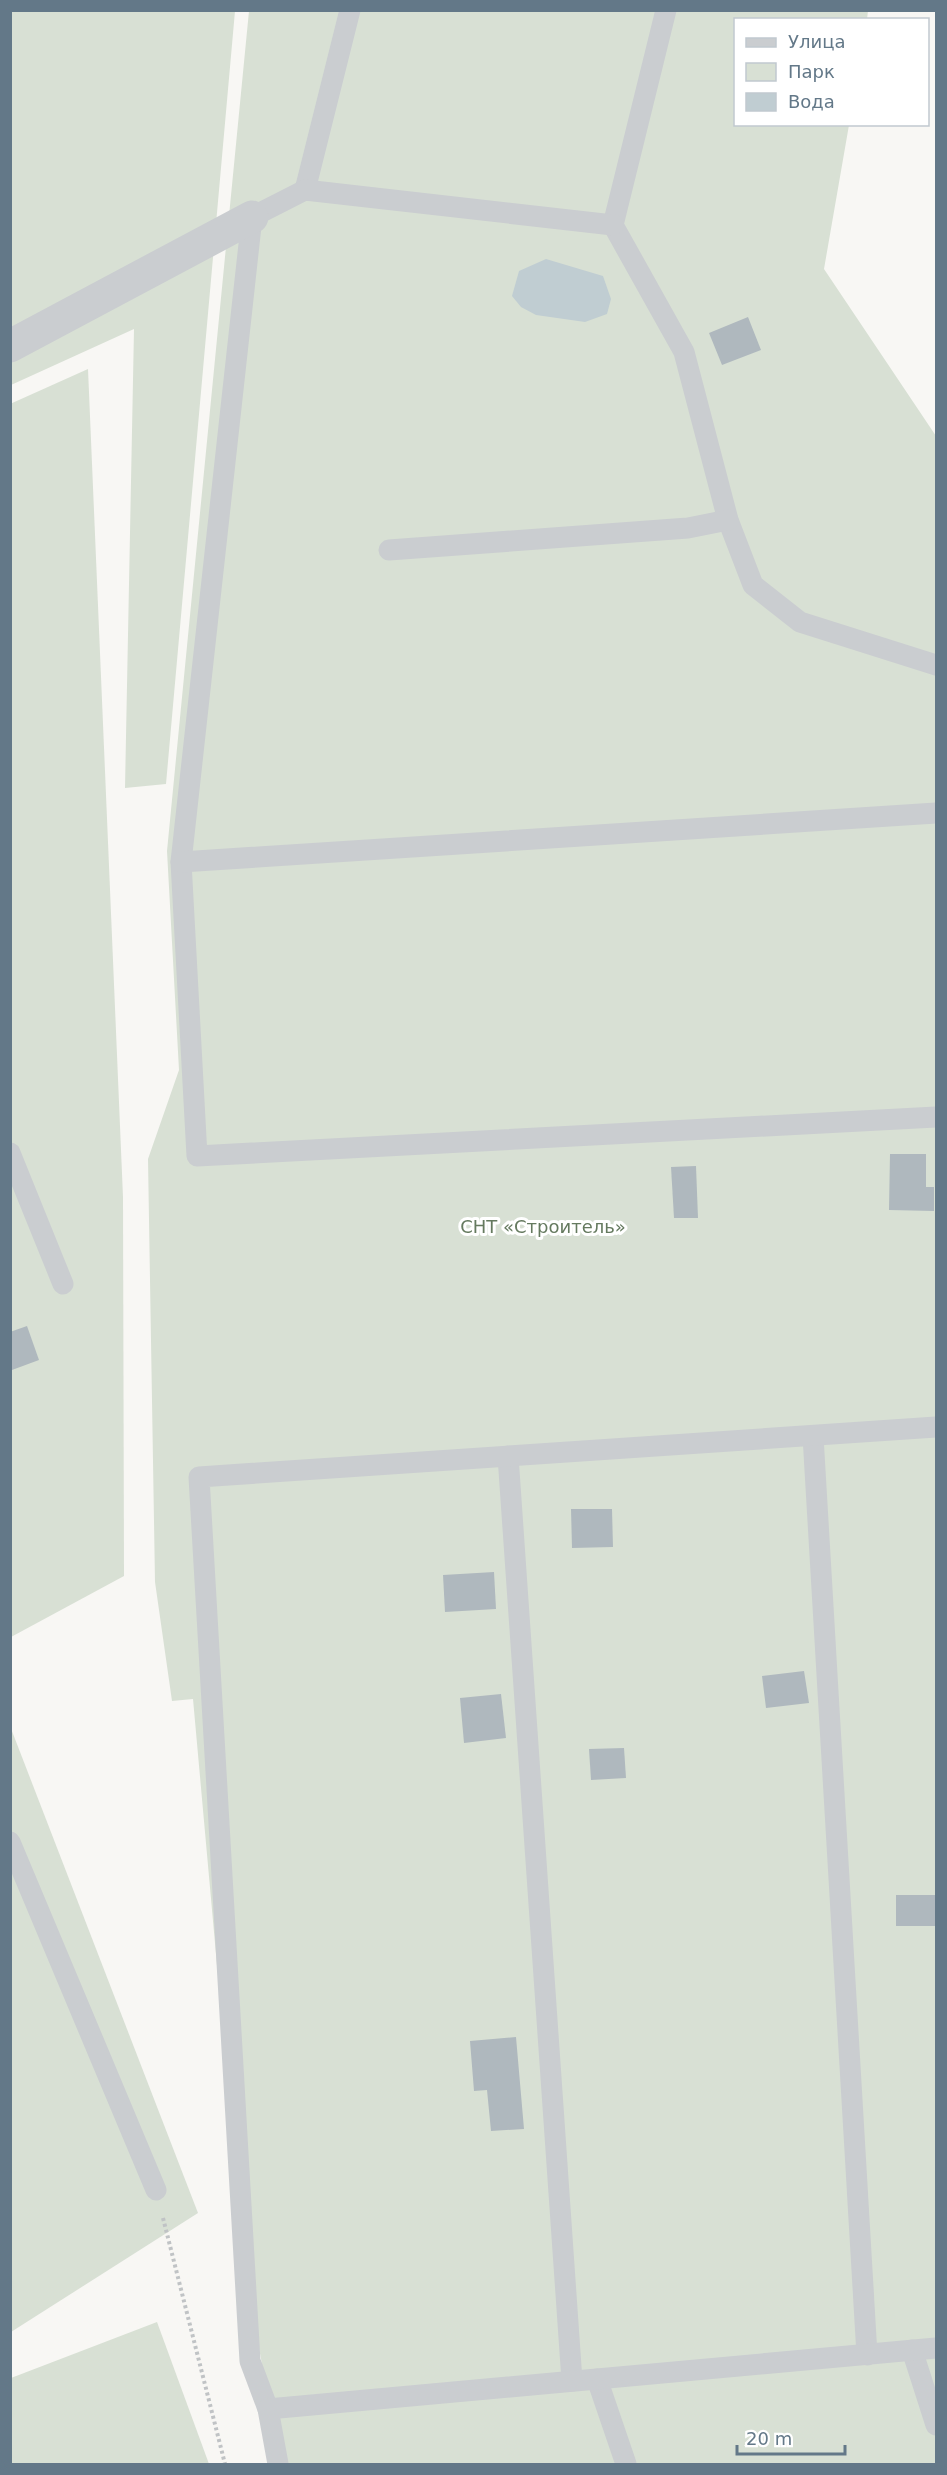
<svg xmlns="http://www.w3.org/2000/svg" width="947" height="2475" font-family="'DejaVu Sans',sans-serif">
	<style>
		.green { fill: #d8e0d4 }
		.water { fill: #c0cdd2 }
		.building { fill: #afb8be }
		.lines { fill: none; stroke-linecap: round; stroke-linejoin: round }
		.path { stroke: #c0c3c5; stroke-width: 4; stroke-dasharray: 3 3; stroke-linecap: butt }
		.service { stroke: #cacdd0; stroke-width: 21 }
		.minor { stroke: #cacdd0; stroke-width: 33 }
		.labels { text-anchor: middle; stroke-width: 6; stroke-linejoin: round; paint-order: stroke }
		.park-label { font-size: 18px; fill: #657a5f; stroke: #fff }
	</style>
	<rect width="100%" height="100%" fill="#f8f7f4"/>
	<g class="green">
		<path d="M10 11H235L166 784 125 788 134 329 11 385Z"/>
		<path d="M249 11H868L867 19 736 20V124L849 125 824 269 936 436V2464H280L244 2265 193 1699 172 1701 155 1582 148 1159 179 1070 167 851Z"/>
		<path d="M88 369 123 1197 124 1576 11 1637 10 404Z"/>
		<path d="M10 1726 198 2213 11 2332H10Z"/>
		<path d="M157 2322 209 2464H11V2378Z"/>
	</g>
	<path class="water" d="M546 259 603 276 611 299 607 314 585 322 536 315 521 307 512 296 519 271Z"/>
	<g class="building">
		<path d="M748 317 761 350 722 365 709 333Z"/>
		<path d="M890 1154H926V1187H934V1211L889 1210Z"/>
		<path d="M696 1166 698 1218H674L671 1167Z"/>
		<path d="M27 1326 39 1360 12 1370 10 1332Z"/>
		<path d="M571 1509H612L613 1547 572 1548Z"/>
		<path d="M494 1572 496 1609 445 1612 443 1575Z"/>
		<path d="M804 1671 809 1703 766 1708 762 1676Z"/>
		<path d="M501 1694 506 1738 464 1743 460 1698Z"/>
		<path d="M624 1748 626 1778 591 1780 589 1749Z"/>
		<rect x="896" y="1895" width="39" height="31"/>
		<path d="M516 2037 524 2129 491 2131 487 2090 474 2091 470 2041Z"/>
	</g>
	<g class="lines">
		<path class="path" d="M163 2218 225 2464"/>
		<g class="service">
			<path d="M666 10 613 225 684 352 728 520 753 585 800 622 936 665"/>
			<path d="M305 190 350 10"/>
			<path d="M613 225 305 190 252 217 181 862 197 1156 936 1117"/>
			<path d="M389 550 688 528 728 520"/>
			<path d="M181 862 936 813"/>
			<path d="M10 1153 63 1284"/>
			<path d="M813 1436 867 2355"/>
			<path d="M508 1456 572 2381"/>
			<path d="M10 1842 156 2190"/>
			<path d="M912 2350 936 2425"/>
			<path d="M597 2379 626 2464"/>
			<path d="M268 2409 250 2361 199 1477 936 1427"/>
			<path d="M278 2464 268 2409 936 2348"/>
		</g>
		<path class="minor" d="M10 346 252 217"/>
	</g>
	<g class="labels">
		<g class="park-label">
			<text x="543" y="1233">СНТ «Строитель»</text>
		</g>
	</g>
	<rect width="947" height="2475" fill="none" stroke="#637888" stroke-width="24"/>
	<rect x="734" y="18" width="195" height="108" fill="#ffffff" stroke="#c1c9cf" stroke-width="1.5"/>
	<rect x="746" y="38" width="30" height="9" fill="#cacdd0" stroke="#c1c9cf" stroke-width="1.5"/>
	<text x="788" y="48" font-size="18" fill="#637888">Улица</text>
	<rect x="746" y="63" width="30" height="18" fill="#d8e0d4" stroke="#c1c9cf" stroke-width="1.5"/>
	<text x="788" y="78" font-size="18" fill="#637888">Парк</text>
	<rect x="746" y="93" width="30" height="18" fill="#c0cdd2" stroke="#c1c9cf" stroke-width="1.5"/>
	<text x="788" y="108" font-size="18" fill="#637888">Вода</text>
	<path d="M737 2445v9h108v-9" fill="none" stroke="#637888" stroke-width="3"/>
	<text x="746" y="2445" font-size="18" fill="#637888" stroke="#ffffff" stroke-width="4.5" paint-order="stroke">20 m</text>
</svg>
